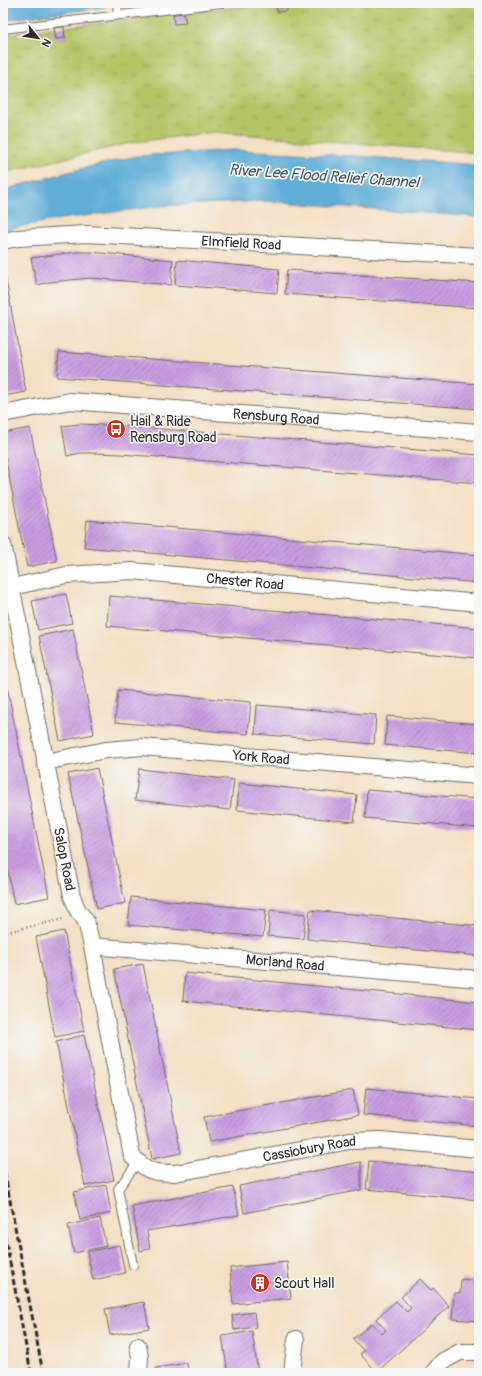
<svg xmlns="http://www.w3.org/2000/svg" width="482" height="1376" font-family="Pangolin,sans-serif">
	<style>
		.grass { fill: url(#grass-tufts); stroke: #70784a }
		.water { fill: #5eadd8; stroke: #446c82 }
		.building { fill: url(#building-hatch) }
		.lines { fill: none; stroke-linecap: round; stroke-linejoin: round }
		.lane-casing { stroke: #716a60; stroke-width: 10 }
		.street-casing { stroke: #716a60; stroke-width: 18 }
		.path { stroke: #716a60; stroke-width: 2.5; stroke-dasharray: 1 3; stroke-linecap: butt }
		.lane { stroke: #fff; stroke-width: 8 }
		.street { stroke: #fff; stroke-width: 16 }
		.rail { stroke: #2b2b2b; stroke-width: 3; stroke-dasharray: 6 3; stroke-linecap: butt }
		.labels { text-anchor: middle; stroke-width: 3.5; stroke-linejoin: round; paint-order: stroke }
		.street-label { font-size: 14px; fill: #2b2b2b; stroke: #f6f6f2 }
		.poi-label { font-size: 14px; fill: #2b2b2b; stroke: #f6f6f2; text-anchor: start }
		.water-label { font-size: 15px; font-style: italic; fill: #3d5868; stroke: #f6f6f2 }
	</style>
	<defs>
		<pattern id="grass-tufts" width="24" height="20" patternUnits="userSpaceOnUse"><rect width="24" height="20" fill="#b5c568"/><path d="M3 7l-1-3M5 7V3M7 7l1-3M15 17l-1-3M17 17v-4M19 17l1-3" fill="none" stroke="#9ca95a"/></pattern>
		<pattern id="building-hatch" width="6" height="6" patternUnits="userSpaceOnUse"><rect width="6" height="6" fill="#ca9ee2"/><path d="M-1 1l2-2M0 6l6-6M5 7l2-2" fill="none" stroke="#a481b7"/></pattern>
	</defs>
	<rect width="100%" height="100%" fill="#f6f6f2"/>
	<filter id="ink" filterUnits="userSpaceOnUse"><feTurbulence type="fractalNoise" baseFrequency=".025" numOctaves="2"/><feDisplacementMap in="SourceGraphic" scale="8" xChannelSelector="R" yChannelSelector="G"/><feConvolveMatrix kernelMatrix="1 2 1 2 8 2 1 2 1" color-interpolation-filters="sRGB"/></filter>
	<filter id="wash" filterUnits="userSpaceOnUse"><feTurbulence type="fractalNoise" baseFrequency=".012" numOctaves="4" result="noise"/><feDisplacementMap in="SourceGraphic" scale="16" xChannelSelector="R" yChannelSelector="G"/><feGaussianBlur stdDeviation="0.9" result="paint"/><feColorMatrix in="noise" values="0 0 0 0 0 0 0 0 0 0 0 0 0 0 0 0 0 1.4 0 .05"/><feComposite in="paint" operator="in"/></filter>
	<g filter="url(#wash)">
		<rect width="100%" height="100%" fill="#f3dfc3"/>
		<path class="grass" d="M276 3 277 12 287 11V3H479V153L214 132 135 142 3 173V35L54 28 56 38H65L64 27 173 14 186 22 184 13Z"/>
		<g class="water">
			<path d="M3 3H106V7L3 20Z"/>
			<path d="M233 150 356 156 479 165V217L267 201 160 206 60 219 3 230V190L76 170 137 156Z"/>
		</g>
		<g id="blocks">
			<g class="building">
				<path d="M276 3H287V11L277 12Z"/>
				<path d="M184 13 186 23 174 24 173 14Z"/>
				<path d="M64 27 65 38 56 39 54 28Z"/>
				<path d="M76 252H91L173 260 171 285 91 278 50 282 37 285 31 258Z"/>
				<path d="M177 260 279 269 277 293 175 285Z"/>
				<path d="M3 263 26 392 3 396Z"/>
				<path d="M287 270 479 283V308L285 294Z"/>
				<path d="M59 352 479 384V409L57 377Z"/>
				<path d="M80 424 123 426 122 434 124 426 479 455V483L121 454 95 453H80L67 456 62 426Z"/>
				<path d="M30 428 57 561 27 567 3 446V433Z"/>
				<path d="M87 520 479 555V583L84 547Z"/>
				<path d="M66 594 72 623 38 630 32 601Z"/>
				<path d="M109 596 479 628V658L107 626Z"/>
				<path d="M73 629 94 734 60 741 39 636Z"/>
				<path d="M3 666 49 897 14 904 3 847Z"/>
				<path d="M118 690 251 702 248 734 115 722Z"/>
				<path d="M257 705 376 715 374 744 255 734Z"/>
				<path d="M387 716 479 724V753L385 745Z"/>
				<path d="M97 768 125 903 97 909 68 774Z"/>
				<path d="M139 769 234 780 230 810 135 800Z"/>
				<path d="M239 783 357 795 354 822 237 810Z"/>
				<path d="M367 790 479 799V828L365 818Z"/>
				<path d="M131 897 266 910 263 937 128 925Z"/>
				<path d="M270 910 306 914 303 939 268 936Z"/>
				<path d="M310 910 479 926V956L307 939Z"/>
				<path d="M64 931 84 1031 55 1037 36 937Z"/>
				<path d="M143 964 181 1153 152 1159 114 969Z"/>
				<path d="M185 973 479 1002V1030L183 1001Z"/>
				<path d="M84 1035 114 1180 85 1186 56 1042Z"/>
				<path d="M366 1088 479 1099V1126L363 1115Z"/>
				<path d="M353 1090 358 1115 209 1142 204 1117Z"/>
				<path d="M369 1161 479 1172V1200L366 1189Z"/>
				<path d="M361 1162V1190L244 1213 239 1186Z"/>
				<path d="M106 1185 111 1213 80 1220 74 1192Z"/>
				<path d="M233 1187 239 1215 147 1231 150 1249 140 1251 132 1206Z"/>
				<path d="M100 1218 106 1246 74 1253 68 1225Z"/>
				<path d="M119 1245 125 1273 93 1280 87 1252Z"/>
				<path d="M287 1262 291 1298 233 1304 230 1268Z"/>
				<path d="M420 1279 431 1290 433 1288 449 1306 377 1372 360 1354 364 1351 353 1339 372 1323 382 1334 386 1330 376 1319 396 1301 407 1312 411 1308 401 1297Z"/>
				<path d="M461 1279 479 1281V1321L452 1319 454 1293H460Z"/>
				<path d="M144 1302 149 1328 110 1335 105 1309Z"/>
				<path d="M254 1312 256 1327 234 1330 232 1315Z"/>
				<path d="M252 1331 258 1373H228L222 1336Z"/>
				<path d="M187 1363 188 1373H157L156 1368Z"/>
			</g>
		</g>
	</g>
	<g filter="url(#ink)">
		<use href="#blocks" fill-opacity="0" stroke="#716a60" stroke-width="1"/>
		<g class="lines">
			<defs>
				<g id="lane">
					<path d="M117 3 118 15"/>
					<path d="M3 29 222 3"/>
					<path d="M133 1265 118 1189 138 1162"/>
				</g>
				<g id="street">
					<path id="s1" d="M3 241 18 238 86 234 479 256"/>
					<path id="s2" d="M3 414 70 401 479 432"/>
					<path id="s3" d="M3 544 72 896 78 911 86 921 92 946 132 1156C147 1172 154 1173 175 1173L350 1141 381 1140 479 1149"/>
					<path id="s4" d="M12 587 66 575 132 571 479 603"/>
					<path id="s5" d="M45 762 106 750 142 747 479 776"/>
					<path id="s6" d="M92 946 479 979"/>
					<path d="M138 1346 140 1357 139 1373"/>
					<path d="M292 1373 296 1339"/>
					<path d="M433 1373 443 1361 460 1352H479"/>
				</g>
			</defs>
			<use href="#lane" class="lane-casing"/>
			<use href="#street" class="street-casing"/>
			<path class="path" d="M3 933 63 919"/>
			<use href="#lane" class="lane"/>
			<use href="#street" class="street"/>
			<g class="rail">
				<path d="M3 1164 43 1373"/>
				<path d="M3 1226 31 1373"/>
			</g>
		</g>
	</g>
	<defs>
		<symbol id="bus-disc" viewBox="-11 -11 22 22"><circle r="9.5" fill="#c8321e" stroke="#f6f6f2"/><path d="M-5-6H5V4H4V6H2V4H-2V6H-4V4H-5ZM-3.5-4V0h7V-4ZM-3.5 1.2v1.5H-2V1.2ZM2 1.2v1.5H3.5V1.2Z" fill="#fff"/></symbol>
		<symbol id="building-disc" viewBox="-11 -11 22 22"><circle r="9.5" fill="#c8321e" stroke="#f6f6f2"/><path d="M-4-6H4V6H1V3H-1V6H-4ZM-2.5-4.3h1.7v1.8h-1.7ZM.8-4.3h1.7v1.8H.8ZM-2.5-1h1.7V.8h-1.7ZM.8-1h1.7V.8H.8Z" fill="#fff"/></symbol>
	</defs>
	<g fill-rule="evenodd">
		<use href="#bus-disc" x="105" y="418" width="22" height="22"/>
		<use href="#building-disc" x="249" y="1272" width="22" height="22"/>
	</g>
	<g class="labels">
		<g class="street-label">
			<text dy="5" stroke="none"><textPath href="#s1" startOffset="239">Elmfield Road</textPath></text>
			<text dy="5" stroke="none"><textPath href="#s2" startOffset="275">Rensburg Road</textPath></text>
			<text dy="5" stroke="none"><textPath href="#s4" startOffset="235">Chester Road</textPath></text>
			<text dy="5" stroke="none"><textPath href="#s5" startOffset="218">York Road</textPath></text>
			<text dy="5" stroke="none"><textPath href="#s3" startOffset="321">Salop Road</textPath></text>
			<text dy="5" stroke="none"><textPath href="#s6" startOffset="194">Morland Road</textPath></text>
			<text dy="5" stroke="none"><textPath href="#s3" startOffset="812">Cassiobury Road</textPath></text>
		</g>
		<g class="poi-label">
			<text x="130" y="426">Hail &amp; Ride<tspan x="130" dy="16">Rensburg Road</tspan></text>
			<text x="274" y="1288">Scout Hall</text>
		</g>
		<g class="water-label">
			<text transform="translate(324 176) rotate(4)" y="5">River Lee Flood Relief Channel</text>
		</g>
	</g>
	<rect width="482" height="1376" fill="none" stroke="#f6f6f2" stroke-width="16"/>
	<g transform="translate(38 38) rotate(120)" stroke="#f6f6f2" stroke-width="3" paint-order="stroke">
	<path d="M0-3L7 15L0 10L-7 15Z" fill="#2b2b2b"/>
	<text y="-6" font-size="11" font-weight="bold" text-anchor="middle" fill="#2b2b2b">N</text>
	</g>
</svg>
